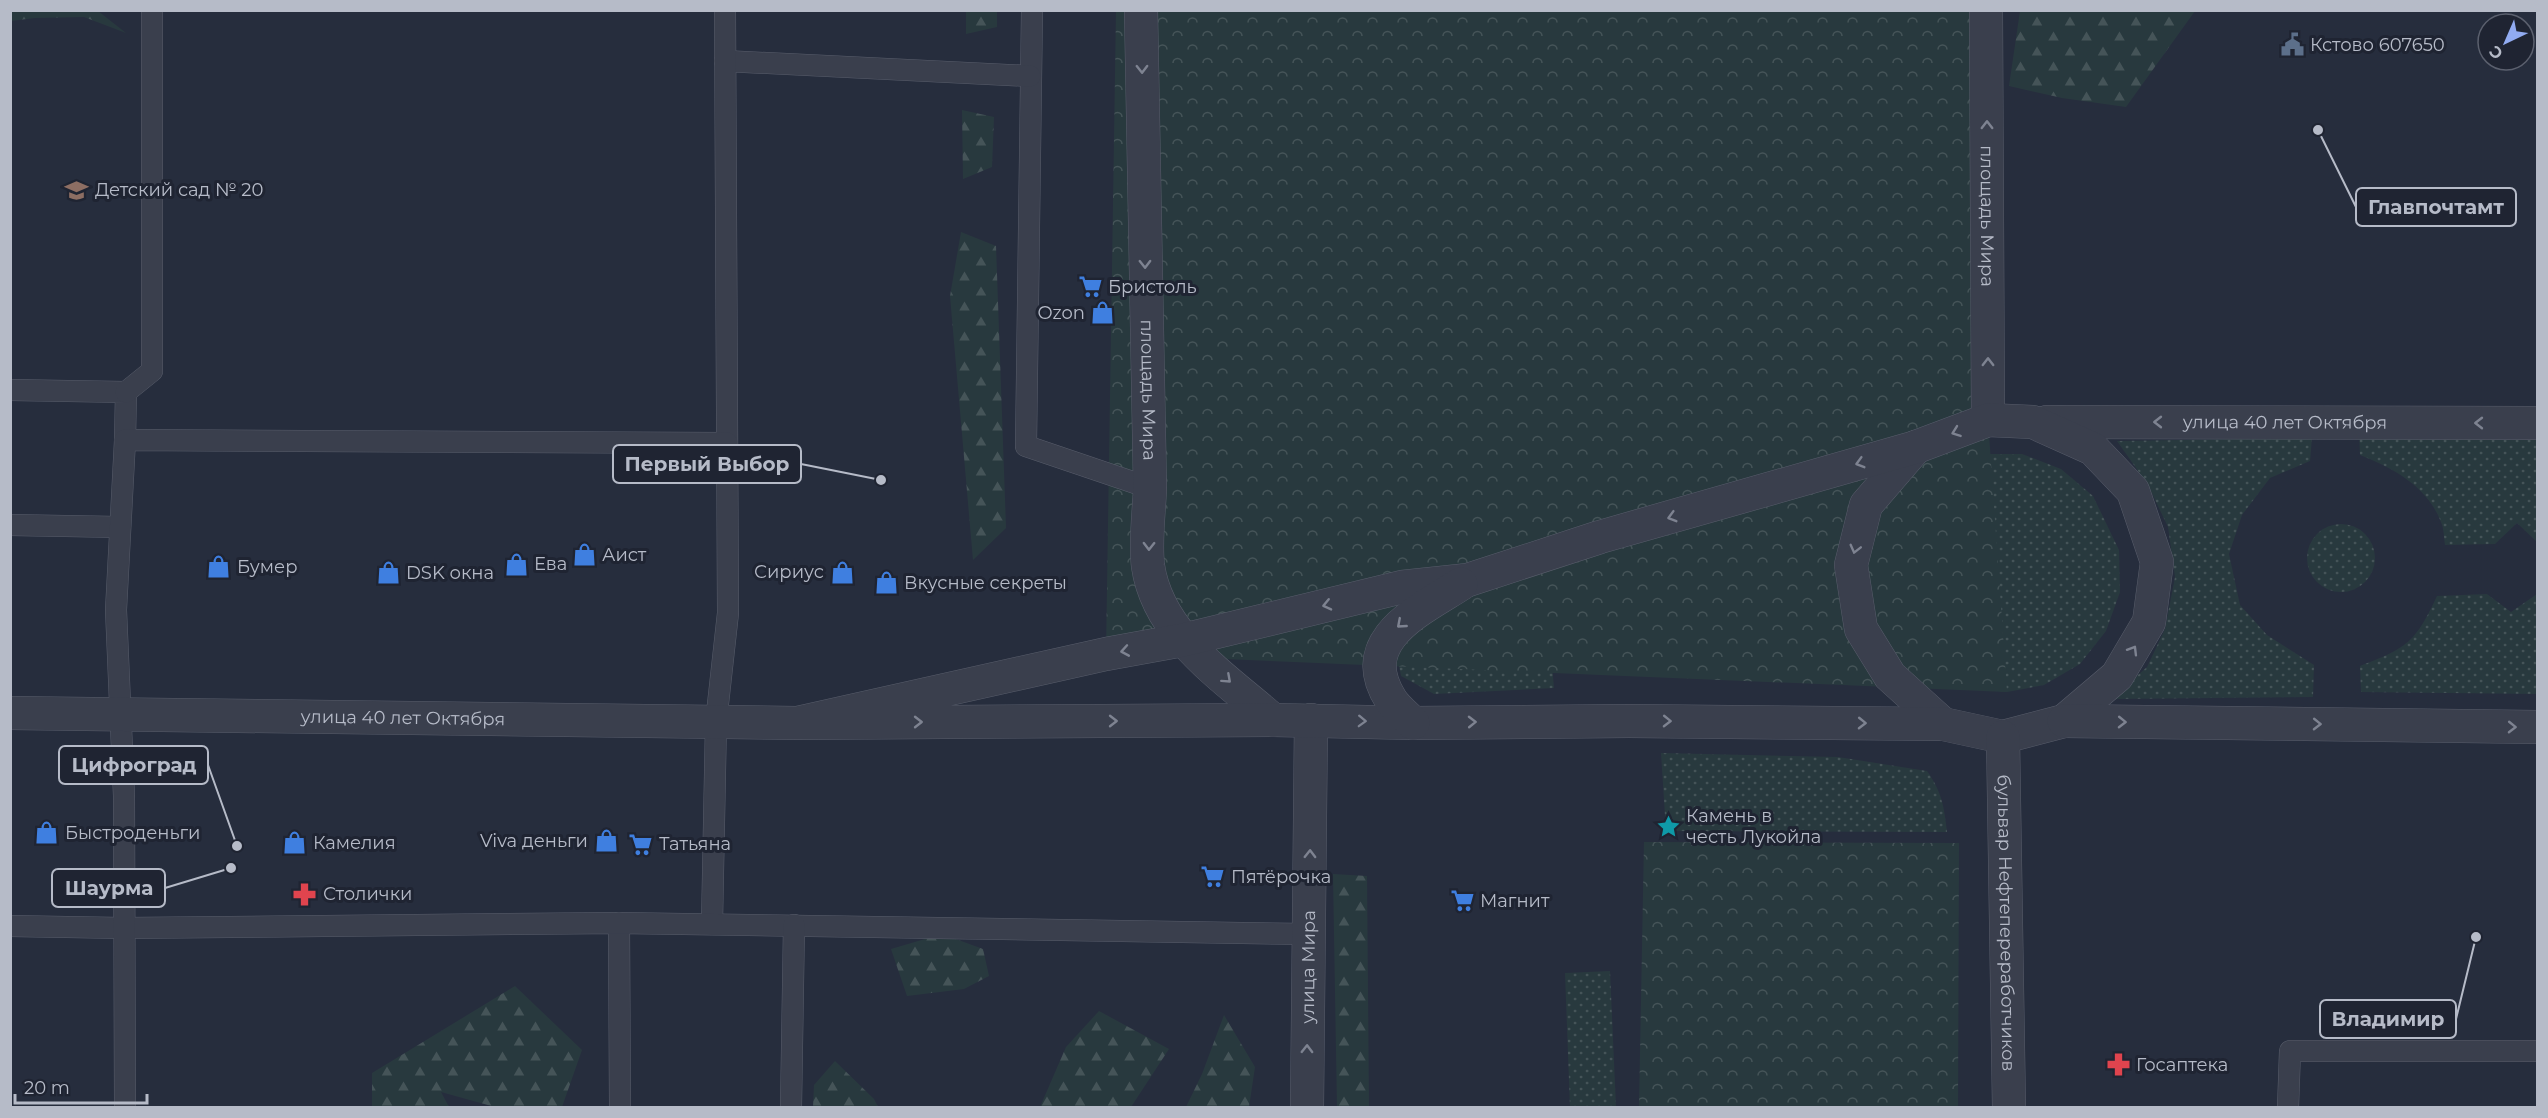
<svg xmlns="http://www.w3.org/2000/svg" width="2548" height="1118" font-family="Montserrat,sans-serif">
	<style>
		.grass { fill: url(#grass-dots) }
		.forest { fill: url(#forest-firs) }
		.park { fill: url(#park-crowns) }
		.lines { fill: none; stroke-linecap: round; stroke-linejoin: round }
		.service-casing { stroke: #585d6b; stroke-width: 22 }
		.minor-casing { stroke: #585d6b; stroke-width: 34 }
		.tertiary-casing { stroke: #585d6b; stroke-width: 34 }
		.service { stroke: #3a3f4d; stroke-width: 21 }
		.minor { stroke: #3a3f4d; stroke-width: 33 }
		.tertiary { stroke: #3a3f4d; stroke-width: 33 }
		.oneway { stroke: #7e8391 }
		.labels { text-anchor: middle; stroke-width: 6; stroke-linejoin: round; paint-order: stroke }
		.poi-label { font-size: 18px; fill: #b6bbc8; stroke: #1f2432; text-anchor: start }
		.street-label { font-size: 18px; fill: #b6bbc8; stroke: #1f2432 }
		.leader { fill: none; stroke: #b6bbc8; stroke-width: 2 }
		.callout-dot { fill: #b6bbc8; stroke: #1f2432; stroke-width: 2 }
		.callout { fill: #1f2432; stroke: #b6bbc8; stroke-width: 2 }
		.callout-label { font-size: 20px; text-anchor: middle; font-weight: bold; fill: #b6bbc8 }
	</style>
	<defs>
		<pattern id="grass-dots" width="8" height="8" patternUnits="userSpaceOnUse" patternTransform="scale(1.5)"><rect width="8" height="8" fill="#28393e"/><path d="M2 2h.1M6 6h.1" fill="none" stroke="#455458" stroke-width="1.8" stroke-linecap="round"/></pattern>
		<pattern id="forest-firs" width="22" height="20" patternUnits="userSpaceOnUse" patternTransform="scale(1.5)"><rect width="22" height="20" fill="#28393e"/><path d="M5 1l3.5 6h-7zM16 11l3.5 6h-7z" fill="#455458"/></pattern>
		<pattern id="park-crowns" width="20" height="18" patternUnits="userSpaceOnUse" patternTransform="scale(1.5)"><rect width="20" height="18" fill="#28393e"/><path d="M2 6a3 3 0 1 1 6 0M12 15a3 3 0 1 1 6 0" fill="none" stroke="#455458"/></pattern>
	</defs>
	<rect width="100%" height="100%" fill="#262d3d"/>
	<g class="grass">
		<path d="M2359 431 2537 434V542L2517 523 2495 544 2445 545C2444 538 2444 529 2441 522 2427 486 2393 468 2360 455Z"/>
		<path d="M2312 438 2310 461 2270 478 2242 515 2229 554 2240 605 2267 635 2314 665 2313 697 2111 699 2147 667 2165 629 2175 577 2168 527 2148 485 2117 441Z"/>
		<path d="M1980 454H2022L2061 469 2093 496 2119 550 2120 592 2106 631 2080 664 2044 685 2007 692 1966 687Z"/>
		<circle cx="2341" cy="558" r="34"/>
		<path d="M2487 594 2511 612 2537 594V694L2361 692 2360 666C2407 648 2415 643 2437 596Z"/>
		<path d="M1546 595 1554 688 1434 694 1401 676 1397 655Z"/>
		<path d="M1661 753 1838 757 1927 771C1942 792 1944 807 1947 832L1666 831Z"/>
		<path d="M1610 971 1616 1107H1570L1565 973Z"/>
	</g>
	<g class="forest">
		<path d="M10 11H98L126 33 84 17 35 18 11 21Z"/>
		<path d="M966 11H997V27L966 34Z"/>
		<path d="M2020 11V10L2195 11 2126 107 2062 98 2009 86Z"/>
		<path d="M962 110 994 117 992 167 963 179Z"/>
		<path d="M961 232 996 246 1006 528 973 560 950 296Z"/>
		<path d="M1333 874 1367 876 1369 1107H1337Z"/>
		<path d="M942 934 983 949 989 976 964 989 907 996 891 949Z"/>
		<path d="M515 986 582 1050 562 1107H495L441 1092 449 1107H372V1073Z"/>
		<path d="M1099 1011 1169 1049 1131 1107H1040L1066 1047Z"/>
		<path d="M1224 1015 1255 1067 1249 1107H1186L1202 1074Z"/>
		<path d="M835 1061 874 1099 878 1107H813L814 1085Z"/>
	</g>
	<g class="park">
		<path d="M1116 11H1981L1988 420 2007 692 1106 654Z"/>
		<path d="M1644 842 1959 843 1958 1107H1639Z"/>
	</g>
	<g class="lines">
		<defs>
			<g id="service">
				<path d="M1032 10 1026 446 1150 488"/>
				<path d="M725 61 1030 76"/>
				<path d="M10 390 126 392 125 440"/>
				<path d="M126 392 152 371V10"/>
				<path d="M10 525 120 527"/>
				<path d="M619 923 620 1108"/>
				<path d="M712 924 716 722 728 613 725 10"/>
				<path d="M10 926 123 928 619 923 1309 934"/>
				<path d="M125 1108 124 796 116 610 125 440 727 443"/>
				<path d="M791 1108 794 925"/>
				<path d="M2288 1108 2290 1051H2538"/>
			</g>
			<g id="minor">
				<path id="s1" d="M1141 10 1150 488C1149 513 1145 541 1148 566 1158 635 1225 678 1273 720"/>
				<path id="s2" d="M1986 10 1988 420"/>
				<path id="s3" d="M1307 1108 1311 720"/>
			</g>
			<g id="tertiary">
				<path id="s4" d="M2047 422 2538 423"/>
				<path d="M1916 447 1866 505 1851 565 1861 629 1890 676 1943 724"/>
				<path id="s5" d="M10 713 797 723 1273 720 1413 723 1629 721 1943 724 2003 737 2064 721 2117 676 2149 622 2157 562 2133 491 2093 449 2033 422 1988 420 1916 447 1600 537 1468 580 1402 587 1183 640 1106 654 797 723"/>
				<path d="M2064 721 2538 727"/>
				<path d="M1413 723C1406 716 1396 708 1391 700 1353 640 1419 611 1461 584"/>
				<path id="s6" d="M2003 737 2009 1108"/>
			</g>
		</defs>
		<use href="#service" class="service-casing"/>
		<use href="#minor" class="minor-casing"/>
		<use href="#tertiary" class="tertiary-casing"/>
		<use href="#service" class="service"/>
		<use href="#minor" class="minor"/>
		<use href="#tertiary" class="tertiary"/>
	</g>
	<defs><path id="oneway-chevron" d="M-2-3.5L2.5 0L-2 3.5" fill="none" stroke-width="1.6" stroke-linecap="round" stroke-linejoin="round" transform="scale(1.5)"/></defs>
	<g class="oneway">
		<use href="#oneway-chevron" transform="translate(1142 69) rotate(89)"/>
		<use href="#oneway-chevron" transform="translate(1987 125) rotate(-90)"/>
		<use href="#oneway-chevron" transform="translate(1145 264) rotate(89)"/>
		<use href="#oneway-chevron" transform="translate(1988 362) rotate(-90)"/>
		<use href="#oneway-chevron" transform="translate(2158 422) rotate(-180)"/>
		<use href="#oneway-chevron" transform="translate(2479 423) rotate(-180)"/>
		<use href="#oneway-chevron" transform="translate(1956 432) rotate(160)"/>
		<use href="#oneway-chevron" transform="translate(1860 463) rotate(164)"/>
		<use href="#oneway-chevron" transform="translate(1672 517) rotate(164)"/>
		<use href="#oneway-chevron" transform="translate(1149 546) rotate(91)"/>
		<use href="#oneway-chevron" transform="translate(1855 549) rotate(104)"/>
		<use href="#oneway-chevron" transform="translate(1327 605) rotate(167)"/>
		<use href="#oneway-chevron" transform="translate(1401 624) rotate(139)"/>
		<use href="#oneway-chevron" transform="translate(2133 650) rotate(-59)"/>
		<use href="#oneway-chevron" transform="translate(1125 651) rotate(170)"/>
		<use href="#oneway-chevron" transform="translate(1227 679) rotate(42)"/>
		<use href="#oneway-chevron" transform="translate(1113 721)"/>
		<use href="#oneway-chevron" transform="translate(1362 721) rotate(2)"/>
		<use href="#oneway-chevron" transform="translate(1667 721) rotate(1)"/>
		<use href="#oneway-chevron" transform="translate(918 722)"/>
		<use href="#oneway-chevron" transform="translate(1472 722) rotate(-1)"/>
		<use href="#oneway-chevron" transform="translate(2122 722) rotate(1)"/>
		<use href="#oneway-chevron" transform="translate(1862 723) rotate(1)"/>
		<use href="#oneway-chevron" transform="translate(2317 724) rotate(1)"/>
		<use href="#oneway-chevron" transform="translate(2512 727) rotate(1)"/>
		<use href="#oneway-chevron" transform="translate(1310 854) rotate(-89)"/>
		<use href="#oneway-chevron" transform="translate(1307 1049) rotate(-89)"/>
	</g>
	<defs>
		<symbol id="civic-bare" viewBox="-9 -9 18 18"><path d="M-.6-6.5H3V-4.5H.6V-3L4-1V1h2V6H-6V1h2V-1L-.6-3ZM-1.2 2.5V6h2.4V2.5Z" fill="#5c6f8a" stroke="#1f2432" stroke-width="2.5" paint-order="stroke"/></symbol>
		<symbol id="school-bare" viewBox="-9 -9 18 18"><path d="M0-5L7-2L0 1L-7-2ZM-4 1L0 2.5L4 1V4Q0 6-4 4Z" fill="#8d6e63" stroke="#1f2432" stroke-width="2.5" paint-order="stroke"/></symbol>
		<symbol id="supermarket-bare" viewBox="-9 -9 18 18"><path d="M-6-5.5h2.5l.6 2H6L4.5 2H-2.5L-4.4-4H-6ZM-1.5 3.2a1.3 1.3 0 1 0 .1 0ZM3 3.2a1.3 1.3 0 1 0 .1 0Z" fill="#3f7fe0" stroke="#1f2432" stroke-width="2.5" paint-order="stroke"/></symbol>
		<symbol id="shop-bare" viewBox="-9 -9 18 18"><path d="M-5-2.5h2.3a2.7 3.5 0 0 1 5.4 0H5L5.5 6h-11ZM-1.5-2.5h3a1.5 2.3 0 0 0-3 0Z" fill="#3f7fe0" stroke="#1f2432" stroke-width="2.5" paint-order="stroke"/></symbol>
		<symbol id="sight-bare" viewBox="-9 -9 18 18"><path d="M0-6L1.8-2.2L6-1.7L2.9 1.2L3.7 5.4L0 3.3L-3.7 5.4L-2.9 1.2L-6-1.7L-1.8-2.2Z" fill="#0f9aa8" stroke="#1f2432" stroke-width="2.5" paint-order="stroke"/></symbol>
		<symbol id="pharmacy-bare" viewBox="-9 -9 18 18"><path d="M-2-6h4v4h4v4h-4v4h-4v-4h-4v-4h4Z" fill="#e0444e" stroke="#1f2432" stroke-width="2.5" paint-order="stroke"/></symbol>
	</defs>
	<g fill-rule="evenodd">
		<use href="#civic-bare" x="2276" y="28" width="33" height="33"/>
		<use href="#school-bare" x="60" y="174" width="33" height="33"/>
		<use href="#supermarket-bare" x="1074" y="270" width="33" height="33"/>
		<use href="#shop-bare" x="1086" y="296" width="33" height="33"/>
		<use href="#shop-bare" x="568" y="538" width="33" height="33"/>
		<use href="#shop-bare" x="500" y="548" width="33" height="33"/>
		<use href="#shop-bare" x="202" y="550" width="33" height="33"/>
		<use href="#shop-bare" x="826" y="556" width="33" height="33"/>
		<use href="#shop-bare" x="372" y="556" width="33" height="33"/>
		<use href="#shop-bare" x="870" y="566" width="33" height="33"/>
		<use href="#sight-bare" x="1652" y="810" width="33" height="33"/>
		<use href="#shop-bare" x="30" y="816" width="33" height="33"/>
		<use href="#shop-bare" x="590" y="824" width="33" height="33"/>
		<use href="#shop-bare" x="278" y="826" width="33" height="33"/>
		<use href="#supermarket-bare" x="624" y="828" width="33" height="33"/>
		<use href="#supermarket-bare" x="1196" y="860" width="33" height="33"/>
		<use href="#pharmacy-bare" x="288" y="878" width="33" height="33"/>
		<use href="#supermarket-bare" x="1446" y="884" width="33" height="33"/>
		<use href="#pharmacy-bare" x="2102" y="1048" width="33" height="33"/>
	</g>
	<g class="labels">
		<g class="poi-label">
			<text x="2310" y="51">Кстово 607650</text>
			<text x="95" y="196">Детский сад № 20</text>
			<text x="1108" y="293">Бристоль</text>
			<text x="1085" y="319" text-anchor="end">Ozon</text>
			<text x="602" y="561">Аист</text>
			<text x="534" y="570">Ева</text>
			<text x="237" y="573">Бумер</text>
			<text x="824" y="578" text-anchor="end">Сириус</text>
			<text x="406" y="579">DSK окна</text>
			<text x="904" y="589">Вкусные секреты</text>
			<text x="1686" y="822">Камень в<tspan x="1686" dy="21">честь Лукойла</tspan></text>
			<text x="65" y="839">Быстроденьги</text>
			<text x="588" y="847" text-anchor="end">Viva деньги</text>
			<text x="313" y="849">Камелия</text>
			<text x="659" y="850">Татьяна</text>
			<text x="1231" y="883">Пятёрочка</text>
			<text x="323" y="900">Столички</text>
			<text x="1480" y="907">Магнит</text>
			<text x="2136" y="1071">Госаптека</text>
		</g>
		<g class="street-label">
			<text dy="6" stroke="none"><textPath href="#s2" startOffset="206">площадь Мира</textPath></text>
			<text dy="6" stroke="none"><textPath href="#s1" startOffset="380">площадь Мира</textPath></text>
			<text dy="6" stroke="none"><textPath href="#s4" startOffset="238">улица 40 лет Октября</textPath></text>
			<text dy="6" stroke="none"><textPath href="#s5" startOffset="393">улица 40 лет Октября</textPath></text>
			<text dy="6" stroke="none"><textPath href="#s6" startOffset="186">бульвар Нефтепереработчиков</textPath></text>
			<text dy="6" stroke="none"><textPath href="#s3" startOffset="141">улица Мира</textPath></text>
		</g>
	</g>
	<path class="leader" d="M2318 130L2356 207M881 480L801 464M237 846L208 765M231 868L165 888M2476 937L2456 1019"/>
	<g class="callout-dot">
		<circle cx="2318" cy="130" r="6"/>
		<circle cx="881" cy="480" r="6"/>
		<circle cx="237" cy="846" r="6"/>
		<circle cx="231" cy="868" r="6"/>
		<circle cx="2476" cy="937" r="6"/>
	</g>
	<g class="callout">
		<rect x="2356" y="188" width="160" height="38" rx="6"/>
		<rect x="613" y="445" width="188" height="38" rx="6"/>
		<rect x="59" y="746" width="149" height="38" rx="6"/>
		<rect x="52" y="869" width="113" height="38" rx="6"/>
		<rect x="2320" y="1000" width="136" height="38" rx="6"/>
	</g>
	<g class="callout-label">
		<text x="2436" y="214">Главпочтамт</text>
		<text x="707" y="471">Первый Выбор</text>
		<text x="134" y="772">Цифроград</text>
		<text x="109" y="895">Шаурма</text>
		<text x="2388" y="1026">Владимир</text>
	</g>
	<rect width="2548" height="1118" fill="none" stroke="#b6bbc8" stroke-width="24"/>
	<g transform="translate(2506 42) rotate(224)"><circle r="28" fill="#1f2432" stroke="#5b606e" stroke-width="1.5"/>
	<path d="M0-4.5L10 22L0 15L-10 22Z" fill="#91abf1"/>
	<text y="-9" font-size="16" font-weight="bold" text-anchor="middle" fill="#b6bbc8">С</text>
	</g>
	<path d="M15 1094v9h132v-9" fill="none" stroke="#b6bbc8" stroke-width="3"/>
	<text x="24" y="1094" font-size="18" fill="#b6bbc8" stroke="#1f2432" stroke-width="4.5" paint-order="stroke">20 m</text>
</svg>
